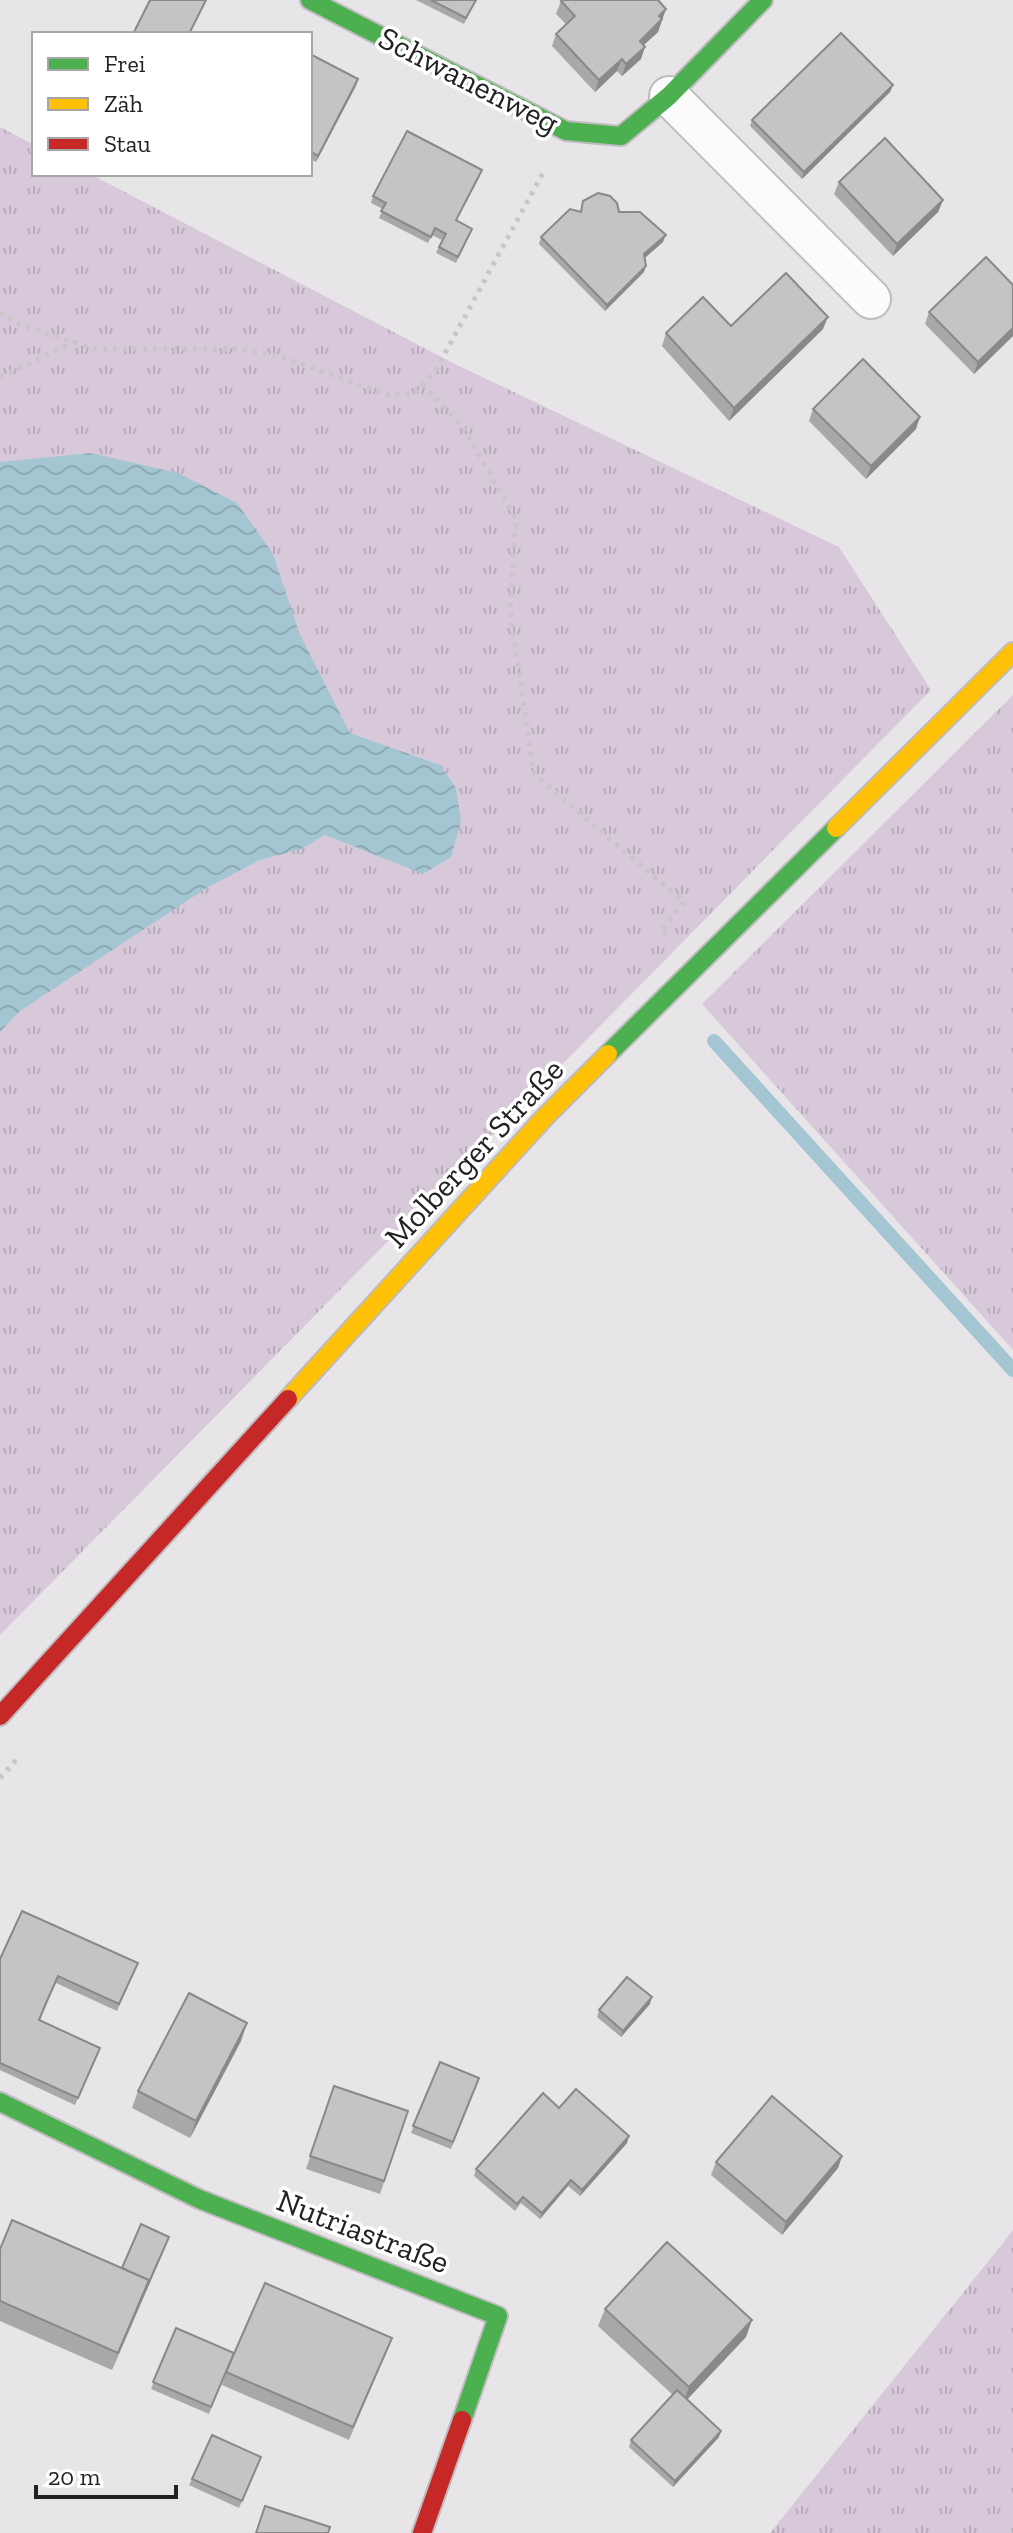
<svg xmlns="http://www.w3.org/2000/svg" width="1013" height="2533" font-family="'Zilla Slab',serif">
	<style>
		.grass { fill: url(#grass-tufts) }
		.water { fill: url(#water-waves) }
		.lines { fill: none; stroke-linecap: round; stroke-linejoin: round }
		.stream { stroke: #a4c6d2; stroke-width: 14 }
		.street-casing { stroke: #bebcbe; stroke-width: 42 }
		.fast-casing { stroke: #bebcbe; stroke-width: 22 }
		.slow-casing { stroke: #bebcbe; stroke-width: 22 }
		.jam-casing { stroke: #bebcbe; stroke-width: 22 }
		.path { stroke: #c8c6c8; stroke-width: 5; stroke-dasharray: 4 6; stroke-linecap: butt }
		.street { stroke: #fcfbfc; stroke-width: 38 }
		.fast { stroke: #4caf50; stroke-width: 18 }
		.slow { stroke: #ffc107; stroke-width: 18 }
		.jam { stroke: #c62828; stroke-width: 18 }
		.wall { fill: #a9a8a9 }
		.shaded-wall { fill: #89888a }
		.building { fill: #c4c3c5; stroke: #89888a; stroke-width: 2 }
		.labels { text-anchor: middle; stroke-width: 7; stroke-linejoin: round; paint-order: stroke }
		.street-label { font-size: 32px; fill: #232123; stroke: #fff }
	</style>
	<defs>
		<pattern id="grass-tufts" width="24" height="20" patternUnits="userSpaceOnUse" patternTransform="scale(2)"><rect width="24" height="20" fill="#d7c9d9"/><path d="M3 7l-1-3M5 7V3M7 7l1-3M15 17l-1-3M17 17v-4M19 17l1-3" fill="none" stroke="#b8acba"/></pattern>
		<pattern id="water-waves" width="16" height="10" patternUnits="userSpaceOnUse" patternTransform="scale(2)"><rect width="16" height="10" fill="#a4c6d2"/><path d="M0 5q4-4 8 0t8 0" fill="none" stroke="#8daab4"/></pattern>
	</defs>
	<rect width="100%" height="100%" fill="#e8e5e8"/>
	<g class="grass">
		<path d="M0 127 34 145V174H90L455 364 839 547 931 690 0 1635Z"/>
		<path d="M1013 695V1350L702 1004Z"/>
		<path d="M1013 2230V2533H770L1003 2243Z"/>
	</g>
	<path class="water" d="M91 453 178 473 237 503 273 554 300 635 350 733 440 765 456 788 461 822 451 857 423 874 325 835 301 849 260 860 208 887 20 1011 0 1032V462Z"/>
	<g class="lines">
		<path class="stream" d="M714 1041 1013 1370"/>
		<defs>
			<path id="street" d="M669 96 871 299"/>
			<g id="fast">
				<path d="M310 0 566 131 621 136 669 96 763 0"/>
				<path d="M608 1054 836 828"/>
				<path d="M0 2102 199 2199 498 2316 462 2420"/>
			</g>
			<g id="slow">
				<path d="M836 828 1013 652"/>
				<path d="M288 1399 544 1118 608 1054"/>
			</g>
			<g id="jam">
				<path d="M0 1716 288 1399"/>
				<path d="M422 2533 462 2420"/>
			</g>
		</defs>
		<use href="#street" class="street-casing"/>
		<use href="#fast" class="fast-casing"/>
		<use href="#slow" class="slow-casing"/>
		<use href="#jam" class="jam-casing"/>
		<g class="path">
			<path d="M0 313 20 325 97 349H240L279 356 388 395 414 394 437 368 544 171"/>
			<path d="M0 377 75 342"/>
			<path d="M422 384 463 427 516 519 510 610 534 774 684 902 661 931 666 936"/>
			<path d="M0 1778 16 1760"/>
		</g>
		<use href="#street" class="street"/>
		<use href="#fast" class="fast"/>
		<use href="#slow" class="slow"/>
		<use href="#jam" class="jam"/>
	</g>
	<g class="wall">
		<path d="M416 0H476L464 24Z"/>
		<path d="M561 1 662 19 658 32 644 45 641 59 622 76 617 71 595 92 552 46 556 34 566 24 556 14Z"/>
		<path d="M310 54 358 79 316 162 310 159Z"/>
		<path d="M893 85 890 92 802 179 750 126 752 120Z"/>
		<path d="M480 176 456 221 472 229 456 263 436 253 442 240 432 235 428 243 379 218 383 209 371 203 373 196Z"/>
		<path d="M839 182 943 200 938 212 893 256 834 194Z"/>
		<path d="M583 201 619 212 663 242 645 258 644 272 605 311 539 244 541 237 580 212Z"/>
		<path d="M1013 285V336L974 374 925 324 929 312Z"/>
		<path d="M731 326 823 329 729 421 662 346 666 333Z"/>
		<path d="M813 409 916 429 866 479 809 421Z"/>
		<path d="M0 1959 135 1970 117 2011 56 1983 44 2010 40 2020 98 2054 75 2105 0 2070Z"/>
		<path d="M650 2004 621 2037 597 2017 599 2010Z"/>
		<path d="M241 2041 190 2138 132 2108 138 2091Z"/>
		<path d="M440 2062 479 2078 451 2149 411 2133Z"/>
		<path d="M334 2086 408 2111 380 2194 306 2169Z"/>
		<path d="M559 2108 627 2143 580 2196 568 2186 540 2219 521 2203 515 2211 474 2176 476 2169Z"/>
		<path d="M842 2156 838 2168 782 2235 711 2175 716 2162Z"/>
		<path d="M167 2243 112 2370 0 2321V2249L122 2268Z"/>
		<path d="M605 2309 746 2337 687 2399 719 2437 673 2487 629 2447 631 2440 673 2395 598 2326Z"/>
		<path d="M176 2328 234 2353 392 2338 349 2440 222 2385 226 2373 209 2414 151 2389Z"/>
		<path d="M261 2457 239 2508 189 2485 192 2479Z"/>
	</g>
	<g class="shaded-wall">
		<path d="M666 9 658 32 635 53 640 41Z"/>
		<path d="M645 47 641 59 622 76 626 64Z"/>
		<path d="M622 59 617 71 595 92 599 80Z"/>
		<path d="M358 79 356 86 316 162 318 156Z"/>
		<path d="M893 85 890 92 802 179 804 172Z"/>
		<path d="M943 200 938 212 893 256 897 244Z"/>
		<path d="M666 235 663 242 642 260 644 254Z"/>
		<path d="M646 266 644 272 605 311 607 305Z"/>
		<path d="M828 317 823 329 729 421 734 408Z"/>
		<path d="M1013 328V336L974 374 978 362Z"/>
		<path d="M920 417 916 429 866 479 871 466Z"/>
		<path d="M652 1997 650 2004 621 2037 623 2031Z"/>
		<path d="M247 2023 241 2041 190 2138 196 2121Z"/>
		<path d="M629 2136 627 2143 580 2196 582 2190Z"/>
		<path d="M842 2156 838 2168 782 2235 786 2222Z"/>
		<path d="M571 2180 568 2186 540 2219 542 2213Z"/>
		<path d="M167 2243 112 2370 149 2280Z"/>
		<path d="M752 2320 746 2337 683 2404 689 2387Z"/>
		<path d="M721 2431 719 2437 673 2487 675 2481Z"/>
	</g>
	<g class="building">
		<path d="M150 0H206L189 34H133Z"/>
		<path d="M431 0H476L466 18Z"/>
		<path d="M562 0H658L666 9 659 16 662 19 640 41 645 47 626 64 622 59 599 80 556 34 575 16 561 1Z"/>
		<path d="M841 33 893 85 804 172 752 120Z"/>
		<path d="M310 54 358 79 318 156 310 151Z"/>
		<path d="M407 131 482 170 456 220 472 229 458 257 439 247 446 234 435 228 431 237 381 211 386 203 373 196Z"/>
		<path d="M885 138 943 200 897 244 839 182Z"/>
		<path d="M598 193 610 196 617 203 619 212H640L666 235 644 254 646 266 607 305 541 237 570 209 581 212 583 201Z"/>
		<path d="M986 257 1013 285V328L978 362 929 312Z"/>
		<path d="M786 273 828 317 734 408 666 333 703 297 731 326Z"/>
		<path d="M863 359 920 417 871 466 813 409Z"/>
		<path d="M22 1911 138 1963 119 2004 58 1976 46 2003 39 2020 100 2048 78 2098 0 2063V1959Z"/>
		<path d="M627 1977 652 1997 623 2031 599 2010Z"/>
		<path d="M189 1993 247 2023 196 2121 138 2091Z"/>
		<path d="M440 2062 479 2078 453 2142 413 2126Z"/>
		<path d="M334 2086 408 2111 384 2181 310 2156Z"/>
		<path d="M576 2089 629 2136 582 2190 571 2180 542 2213 523 2197 517 2204 476 2169 543 2093 559 2108Z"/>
		<path d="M772 2096 842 2156 786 2222 716 2162Z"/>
		<path d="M12 2220 149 2280 118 2353 0 2301V2249Z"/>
		<path d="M141 2224 169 2237 145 2291 149 2280 122 2268Z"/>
		<path d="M667 2242 752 2320 689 2387 605 2309Z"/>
		<path d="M265 2283 392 2338 353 2427 226 2372Z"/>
		<path d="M176 2328 234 2353 211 2407 153 2382Z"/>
		<path d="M677 2390 721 2431 675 2481 631 2440Z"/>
		<path d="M212 2435 261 2457 242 2501 192 2479Z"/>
		<path d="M265 2506 330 2527 328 2533H256Z"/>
	</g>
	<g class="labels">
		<g class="street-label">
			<text transform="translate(469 80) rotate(27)" y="11">Schwanenweg</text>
			<text transform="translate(474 1153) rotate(-47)" y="11">Molberger Straße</text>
			<text transform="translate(363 2231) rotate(21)" y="11">Nutriastraße</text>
		</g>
	</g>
	<rect x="32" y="32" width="280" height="144" fill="#ffffff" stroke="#a7a6a7" stroke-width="2"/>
	<rect x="48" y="58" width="40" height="12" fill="#4caf50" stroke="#a7a6a7" stroke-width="2"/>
	<text x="104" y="72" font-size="24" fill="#232123">Frei</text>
	<rect x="48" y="98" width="40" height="12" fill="#ffc107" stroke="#a7a6a7" stroke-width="2"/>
	<text x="104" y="112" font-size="24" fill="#232123">Zäh</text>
	<rect x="48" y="138" width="40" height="12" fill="#c62828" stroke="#a7a6a7" stroke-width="2"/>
	<text x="104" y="152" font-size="24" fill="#232123">Stau</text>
	<path d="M36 2485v12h140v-12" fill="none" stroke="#232123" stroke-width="4"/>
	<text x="48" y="2485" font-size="24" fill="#232123" stroke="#ffffff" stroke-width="6" paint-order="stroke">20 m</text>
</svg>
